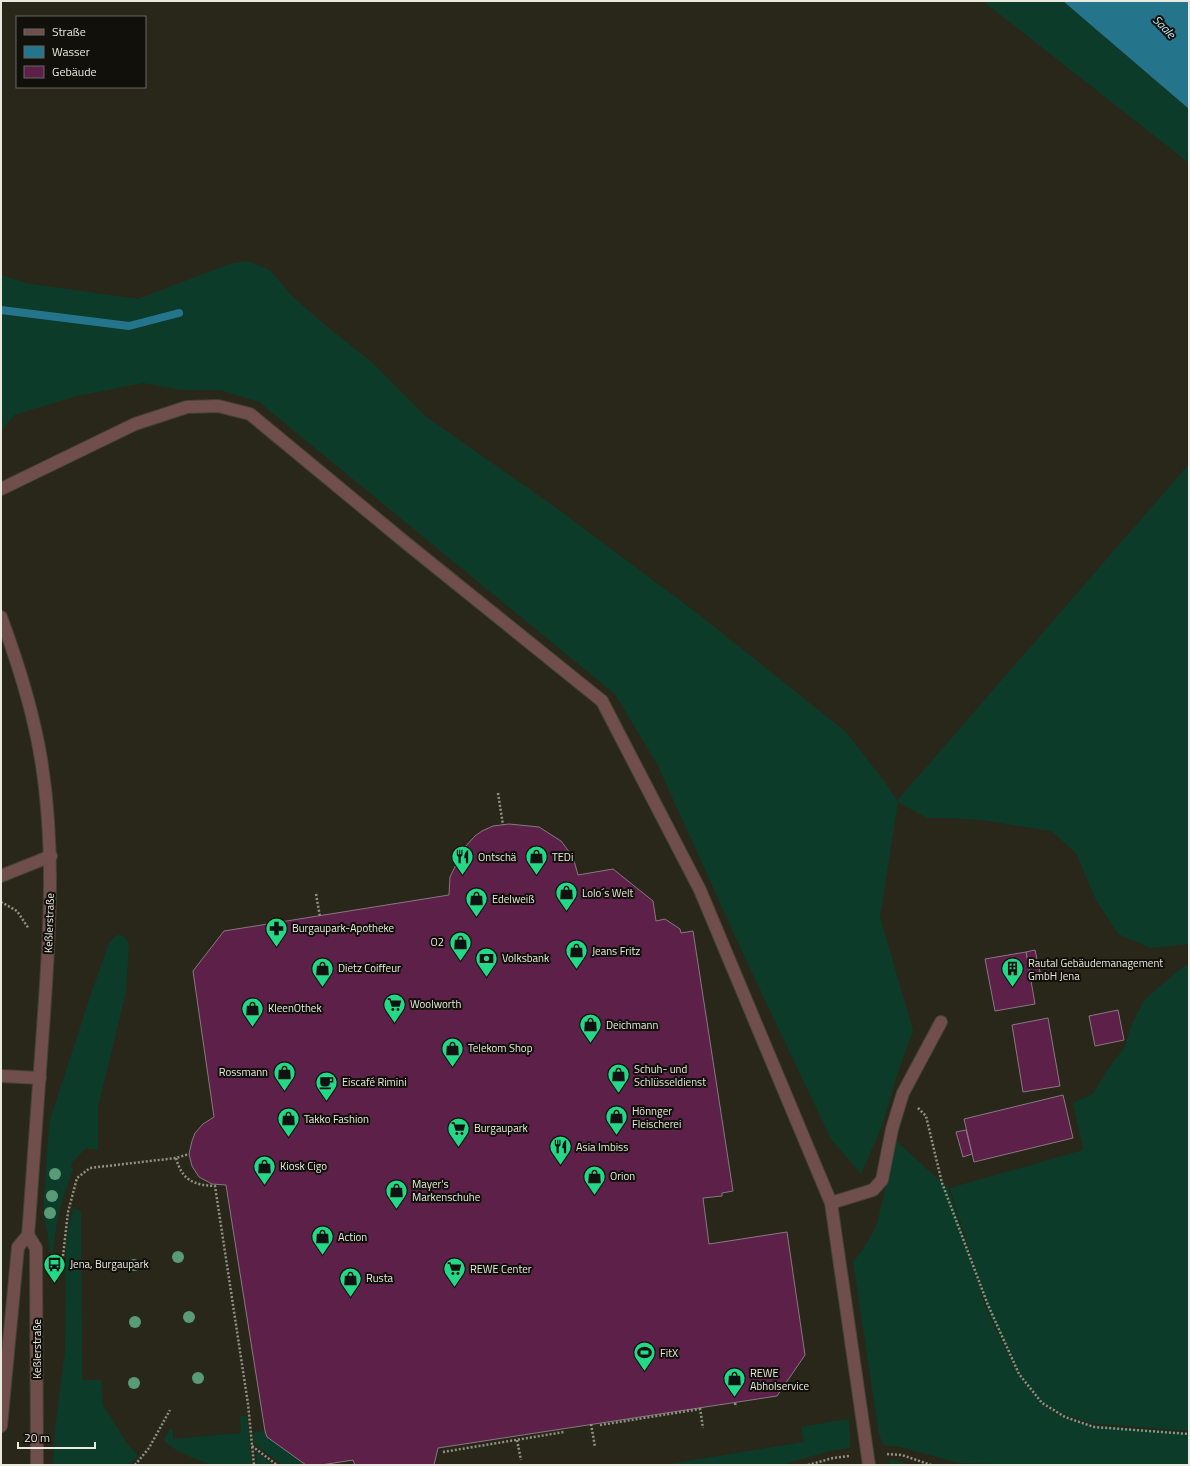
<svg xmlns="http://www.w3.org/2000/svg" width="1190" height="1466" font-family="'Titillium Web',sans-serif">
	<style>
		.grass { fill: #0c3c29 }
		.water { fill: #24758b }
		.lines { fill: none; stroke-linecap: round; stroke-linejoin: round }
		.stream { stroke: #24758b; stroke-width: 8 }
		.building { fill: #5c2049; stroke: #887881 }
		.lane-casing { stroke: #444236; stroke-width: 14 }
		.street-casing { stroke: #444236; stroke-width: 14 }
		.path { stroke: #929186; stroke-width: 2.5; stroke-dasharray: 2 2; stroke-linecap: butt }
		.lane { stroke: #704e4b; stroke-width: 12 }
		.street { stroke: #704e4b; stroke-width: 12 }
		.tree { fill: #599a77 }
		.labels { text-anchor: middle; stroke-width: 4; stroke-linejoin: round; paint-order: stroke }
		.poi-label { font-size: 11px; fill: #eae9e0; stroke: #11100a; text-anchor: start }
		.street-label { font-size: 11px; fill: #eae9e0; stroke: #11100a }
		.water-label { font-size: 12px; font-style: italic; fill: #b6e6f5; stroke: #11100a }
	</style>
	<rect width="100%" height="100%" fill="#29271a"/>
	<g class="grass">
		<path d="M983 1H1063L1189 109V163Z"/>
		<path d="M247 261 270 270 290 294 319 320 375 365 425 416 555 507 693 610 846 732 885 782 897 801 1189 464V944L1151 948 1118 934 1096 900 1076 853 1051 831 982 820 952 818H927L898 802 880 917 913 1030 896 1078 882 1126 861 1174 831 1139 745 958 658 766 615 694 259 402 220 390H181L143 383 77 396 14 415 1 431V275L25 283 138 299 229 264Z"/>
		<path d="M117 935 123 936 128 941 129 945 126 992 98 1107V1150L86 1148 72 1162 71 1167 73 1169C62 1198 54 1227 53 1258L52 1259 44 1215V1199L49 1123 91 994 109 943Z"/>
		<path d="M1189 963V1431L1090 1423 1059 1413 1042 1403 1017 1369 988 1311 950 1188 1083 1150 1073 1103 1093 1094 1106 1072 1124 1048 1132 1024 1145 999 1179 970Z"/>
		<path d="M895 1140 949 1189 987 1312 1016 1370 1041 1404 1058 1415 1090 1425 1189 1433V1465H1034L960 1463 900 1447 883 1445 879 1434 853 1262 865 1246 876 1227 889 1175Z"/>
		<path d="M73 1208 81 1211 82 1380H101L103 1405 126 1442 138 1456 129 1465H53L55 1430 65 1352 66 1241Z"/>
		<path d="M240 1416H247L252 1465C240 1465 229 1466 217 1465 204 1464 171 1450 164 1440L170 1429 173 1431V1439L241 1433Z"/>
		<path d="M849 1419 850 1448 830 1451 781 1465H663L804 1442 801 1427Z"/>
		<path d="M265 1431 268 1437 306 1465H282L258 1447 254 1442 253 1433Z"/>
		<path d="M257 1452 273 1465H257L256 1453Z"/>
		<path d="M890 1460H893L912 1465H890L889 1461Z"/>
	</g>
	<path class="water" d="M1063 1H1189V109Z"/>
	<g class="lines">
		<path class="stream" d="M1 310 129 326 179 313"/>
	</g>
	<g class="building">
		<path d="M509 824 539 827 561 841 573 857 578 875 613 869 653 901 656 921 665 919 680 929 681 933 693 931 733 1191 722 1193V1196L703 1198 709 1244 787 1232 805 1355 777 1396 438 1448 434 1465H355L353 1460 321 1465H306L267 1437 265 1431 226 1185 212 1184 199 1177 192 1166 189 1154 192 1141 195 1133 203 1124 214 1117 193 971 224 931 449 895 450 877 464 848 475 836 482 831 493 826Z"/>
		<path d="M1035 950 1040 972 1030 974 1026 952Z"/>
		<path d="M1026 952 1035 1004 995 1011 985 959Z"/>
		<path d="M1118 1010 1124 1040 1095 1046 1089 1016Z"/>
		<path d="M1048 1018 1060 1086 1023 1092 1012 1025Z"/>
		<path d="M1063 1095 1073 1138 974 1162 964 1119Z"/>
		<path d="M966 1130 972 1154 963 1157 956 1132Z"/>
	</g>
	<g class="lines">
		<defs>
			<g id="lane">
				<path d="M602 701 700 890 831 1203 869 1465"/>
				<path d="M1 1076 40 1078"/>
				<path d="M831 1203 873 1190 882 1180 892 1129 903 1093 941 1022"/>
			</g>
			<g id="street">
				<path d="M1 489 135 424 187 407 218 406 250 414 406 543 602 701"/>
				<path d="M1 617C18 663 33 710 41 759 55 844 50 929 44 1014 39 1084 34 1153 29 1223L28 1235 18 1247 1 1426"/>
				<path d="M1 876 51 856"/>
				<path d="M28 1235 36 1248 37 1465"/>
			</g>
		</defs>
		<use href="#lane" class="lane-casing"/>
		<use href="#street" class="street-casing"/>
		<g class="path">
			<path d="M498 793 503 825"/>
			<path d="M316 894 320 917"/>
			<path d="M1 902 17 911 29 929"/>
			<path d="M918 1108 926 1116 942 1183 988 1305 1019 1374 1042 1403 1065 1417 1094 1427 1189 1434"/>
			<path d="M176 1158C182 1180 193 1185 215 1186L248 1404 254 1465"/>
			<path d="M63 1256 68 1212 77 1178 90 1168 176 1158 189 1154"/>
			<path d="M735 1403 736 1407"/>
			<path d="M700 1408 703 1428"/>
			<path d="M591 1424 595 1447"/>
			<path d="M600 1425 700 1409"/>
			<path d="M517 1440 521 1460"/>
			<path d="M252 1446 277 1465"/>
			<path d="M443 1452 564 1432"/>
			<path d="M887 1454 902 1455 931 1465"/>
			<path d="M135 1465 149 1448 170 1410"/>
			<path d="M808 1465 833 1458 849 1456"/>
		</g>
		<use href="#lane" class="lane"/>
		<use href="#street" class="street"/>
	</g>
	<g class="tree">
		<circle cx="55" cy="1174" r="6"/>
		<circle cx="52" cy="1196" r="6"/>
		<circle cx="50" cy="1213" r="6"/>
		<circle cx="178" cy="1257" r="6"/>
		<circle cx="134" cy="1265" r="6"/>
		<circle cx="189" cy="1317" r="6"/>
		<circle cx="135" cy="1322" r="6"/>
		<circle cx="198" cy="1378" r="6"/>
		<circle cx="134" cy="1383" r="6"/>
	</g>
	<defs>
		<symbol id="restaurant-pin" viewBox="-11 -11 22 30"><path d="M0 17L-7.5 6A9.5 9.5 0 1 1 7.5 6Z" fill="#23d886" stroke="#11100a"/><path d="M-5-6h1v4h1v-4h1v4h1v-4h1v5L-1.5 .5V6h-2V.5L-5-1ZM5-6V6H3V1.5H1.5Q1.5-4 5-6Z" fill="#111"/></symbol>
		<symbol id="shop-pin" viewBox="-11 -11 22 30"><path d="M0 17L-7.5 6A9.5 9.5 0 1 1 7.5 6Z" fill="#23d886" stroke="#11100a"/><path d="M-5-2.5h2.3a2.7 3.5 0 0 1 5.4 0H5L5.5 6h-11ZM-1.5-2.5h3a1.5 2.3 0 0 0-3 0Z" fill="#111"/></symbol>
		<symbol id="pharmacy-pin" viewBox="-11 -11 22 30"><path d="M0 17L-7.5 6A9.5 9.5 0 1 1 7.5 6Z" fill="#23d886" stroke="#11100a"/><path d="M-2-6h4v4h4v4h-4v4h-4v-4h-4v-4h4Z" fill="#111"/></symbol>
		<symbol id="bank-pin" viewBox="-11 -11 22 30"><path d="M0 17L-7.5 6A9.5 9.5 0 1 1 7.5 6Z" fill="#23d886" stroke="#11100a"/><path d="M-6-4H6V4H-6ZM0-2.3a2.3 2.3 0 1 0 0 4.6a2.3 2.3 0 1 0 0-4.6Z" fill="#111"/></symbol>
		<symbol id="building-pin" viewBox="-11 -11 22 30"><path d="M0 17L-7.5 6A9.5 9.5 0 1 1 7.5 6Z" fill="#23d886" stroke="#11100a"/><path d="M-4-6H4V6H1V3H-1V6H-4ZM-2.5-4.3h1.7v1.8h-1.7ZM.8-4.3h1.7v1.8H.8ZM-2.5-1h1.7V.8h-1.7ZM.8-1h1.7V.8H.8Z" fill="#111"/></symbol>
		<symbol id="supermarket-pin" viewBox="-11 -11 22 30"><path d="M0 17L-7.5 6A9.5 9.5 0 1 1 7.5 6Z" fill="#23d886" stroke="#11100a"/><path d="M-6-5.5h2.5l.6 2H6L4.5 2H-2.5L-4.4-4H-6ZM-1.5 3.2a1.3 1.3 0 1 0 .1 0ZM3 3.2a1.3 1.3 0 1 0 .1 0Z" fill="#111"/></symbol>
		<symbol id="cafe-pin" viewBox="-11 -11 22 30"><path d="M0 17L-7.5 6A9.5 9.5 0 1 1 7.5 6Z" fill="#23d886" stroke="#11100a"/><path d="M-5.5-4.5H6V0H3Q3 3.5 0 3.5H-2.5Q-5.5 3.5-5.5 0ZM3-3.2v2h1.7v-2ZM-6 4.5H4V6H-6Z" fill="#111"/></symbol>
		<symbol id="bus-pin" viewBox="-11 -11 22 30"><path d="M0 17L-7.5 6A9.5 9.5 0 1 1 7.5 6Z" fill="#23d886" stroke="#11100a"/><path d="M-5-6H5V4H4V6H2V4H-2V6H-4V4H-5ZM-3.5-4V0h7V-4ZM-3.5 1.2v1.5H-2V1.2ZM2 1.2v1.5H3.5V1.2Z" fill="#111"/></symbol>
		<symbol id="stadium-pin" viewBox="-11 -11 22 30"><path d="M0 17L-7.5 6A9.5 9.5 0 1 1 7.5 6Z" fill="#23d886" stroke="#11100a"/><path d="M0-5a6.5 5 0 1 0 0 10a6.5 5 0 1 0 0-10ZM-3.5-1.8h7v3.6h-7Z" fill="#111"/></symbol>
	</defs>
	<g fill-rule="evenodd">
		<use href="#restaurant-pin" x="450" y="844" width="25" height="34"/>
		<use href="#shop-pin" x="524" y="844" width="25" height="34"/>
		<use href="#shop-pin" x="554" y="880" width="25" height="34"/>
		<use href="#shop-pin" x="464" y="886" width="25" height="34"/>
		<use href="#pharmacy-pin" x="264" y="916" width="25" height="34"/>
		<use href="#shop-pin" x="448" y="930" width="25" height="34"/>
		<use href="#shop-pin" x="564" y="938" width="25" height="34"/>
		<use href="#bank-pin" x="474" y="946" width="25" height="34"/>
		<use href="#shop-pin" x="310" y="956" width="25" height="34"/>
		<use href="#building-pin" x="1000" y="956" width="25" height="34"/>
		<use href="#supermarket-pin" x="382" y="992" width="25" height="34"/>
		<use href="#shop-pin" x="240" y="996" width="25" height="34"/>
		<use href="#shop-pin" x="578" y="1012" width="25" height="34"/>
		<use href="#shop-pin" x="440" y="1036" width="25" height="34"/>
		<use href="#shop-pin" x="272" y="1060" width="25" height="34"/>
		<use href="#shop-pin" x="606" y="1062" width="25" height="34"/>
		<use href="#cafe-pin" x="314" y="1070" width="25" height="34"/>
		<use href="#shop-pin" x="604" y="1104" width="25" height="34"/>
		<use href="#shop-pin" x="276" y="1106" width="25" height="34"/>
		<use href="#supermarket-pin" x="446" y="1116" width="25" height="34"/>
		<use href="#restaurant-pin" x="548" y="1134" width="25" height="34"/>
		<use href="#shop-pin" x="252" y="1154" width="25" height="34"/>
		<use href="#shop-pin" x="582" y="1164" width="25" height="34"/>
		<use href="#shop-pin" x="384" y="1178" width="25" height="34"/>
		<use href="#shop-pin" x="310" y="1224" width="25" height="34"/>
		<use href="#bus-pin" x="42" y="1252" width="25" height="34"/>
		<use href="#supermarket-pin" x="442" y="1256" width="25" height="34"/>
		<use href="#shop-pin" x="338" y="1266" width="25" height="34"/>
		<use href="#stadium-pin" x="632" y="1340" width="25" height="34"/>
		<use href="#shop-pin" x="722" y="1366" width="25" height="34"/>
	</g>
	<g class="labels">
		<g class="poi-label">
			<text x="478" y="861">Ontschä</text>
			<text x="552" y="861">TEDi</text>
			<text x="582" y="897">Lolo´s Welt</text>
			<text x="492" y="903">Edelweiß</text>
			<text x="292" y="932">Burgaupark-Apotheke</text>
			<text x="444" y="946" text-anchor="end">O2</text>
			<text x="592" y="955">Jeans Fritz</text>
			<text x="502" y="962">Volksbank</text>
			<text x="1028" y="967">Rautal Gebäudemanagement<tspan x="1028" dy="13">GmbH Jena</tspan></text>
			<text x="338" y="972">Dietz Coiffeur</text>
			<text x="410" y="1008">Woolworth</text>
			<text x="268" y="1012">KleenOthek</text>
			<text x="606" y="1029">Deichmann</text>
			<text x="468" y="1052">Telekom Shop</text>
			<text x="634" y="1073">Schuh- und<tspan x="634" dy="13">Schlüsseldienst</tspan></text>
			<text x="268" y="1076" text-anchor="end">Rossmann</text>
			<text x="342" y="1086">Eiscafé Rimini</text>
			<text x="632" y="1115">Hönnger<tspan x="632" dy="13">Fleischerei</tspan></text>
			<text x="304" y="1123">Takko Fashion</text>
			<text x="474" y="1132">Burgaupark</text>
			<text x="576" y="1151">Asia Imbiss</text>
			<text x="280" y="1170">Kiosk Cigo</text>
			<text x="610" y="1180">Orion</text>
			<text x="412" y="1188">Mayer's<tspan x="412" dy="13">Markenschuhe</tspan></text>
			<text x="338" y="1241">Action</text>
			<text x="70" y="1268">Jena, Burgaupark</text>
			<text x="470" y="1273">REWE Center</text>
			<text x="366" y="1282">Rusta</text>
			<text x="660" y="1357">FitX</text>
			<text x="750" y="1377">REWE<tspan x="750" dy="13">Abholservice</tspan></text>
		</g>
		<g class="street-label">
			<text transform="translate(49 923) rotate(-88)" y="4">Keßlerstraße</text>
			<text transform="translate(37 1349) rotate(-90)" y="4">Keßlerstraße</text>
		</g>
		<g class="water-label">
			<text transform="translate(1164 27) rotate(46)" y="4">Saale</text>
		</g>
	</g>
	<rect width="1190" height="1466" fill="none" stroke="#eae9e0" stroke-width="4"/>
	<rect x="16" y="16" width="130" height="72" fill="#11100a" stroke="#686760"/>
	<rect x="24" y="29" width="20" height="6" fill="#704e4b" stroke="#686760"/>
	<text x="52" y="36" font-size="12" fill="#eae9e0">Straße</text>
	<rect x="24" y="46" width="20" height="12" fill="#24758b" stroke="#686760"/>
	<text x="52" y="56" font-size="12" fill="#eae9e0">Wasser</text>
	<rect x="24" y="66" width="20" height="12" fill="#5c2049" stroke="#686760"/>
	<text x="52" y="76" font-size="12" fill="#eae9e0">Gebäude</text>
	<path d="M18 1442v6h77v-6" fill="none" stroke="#eae9e0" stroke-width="2"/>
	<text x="24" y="1442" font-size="12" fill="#eae9e0" stroke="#11100a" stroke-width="3" paint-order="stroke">20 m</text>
</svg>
